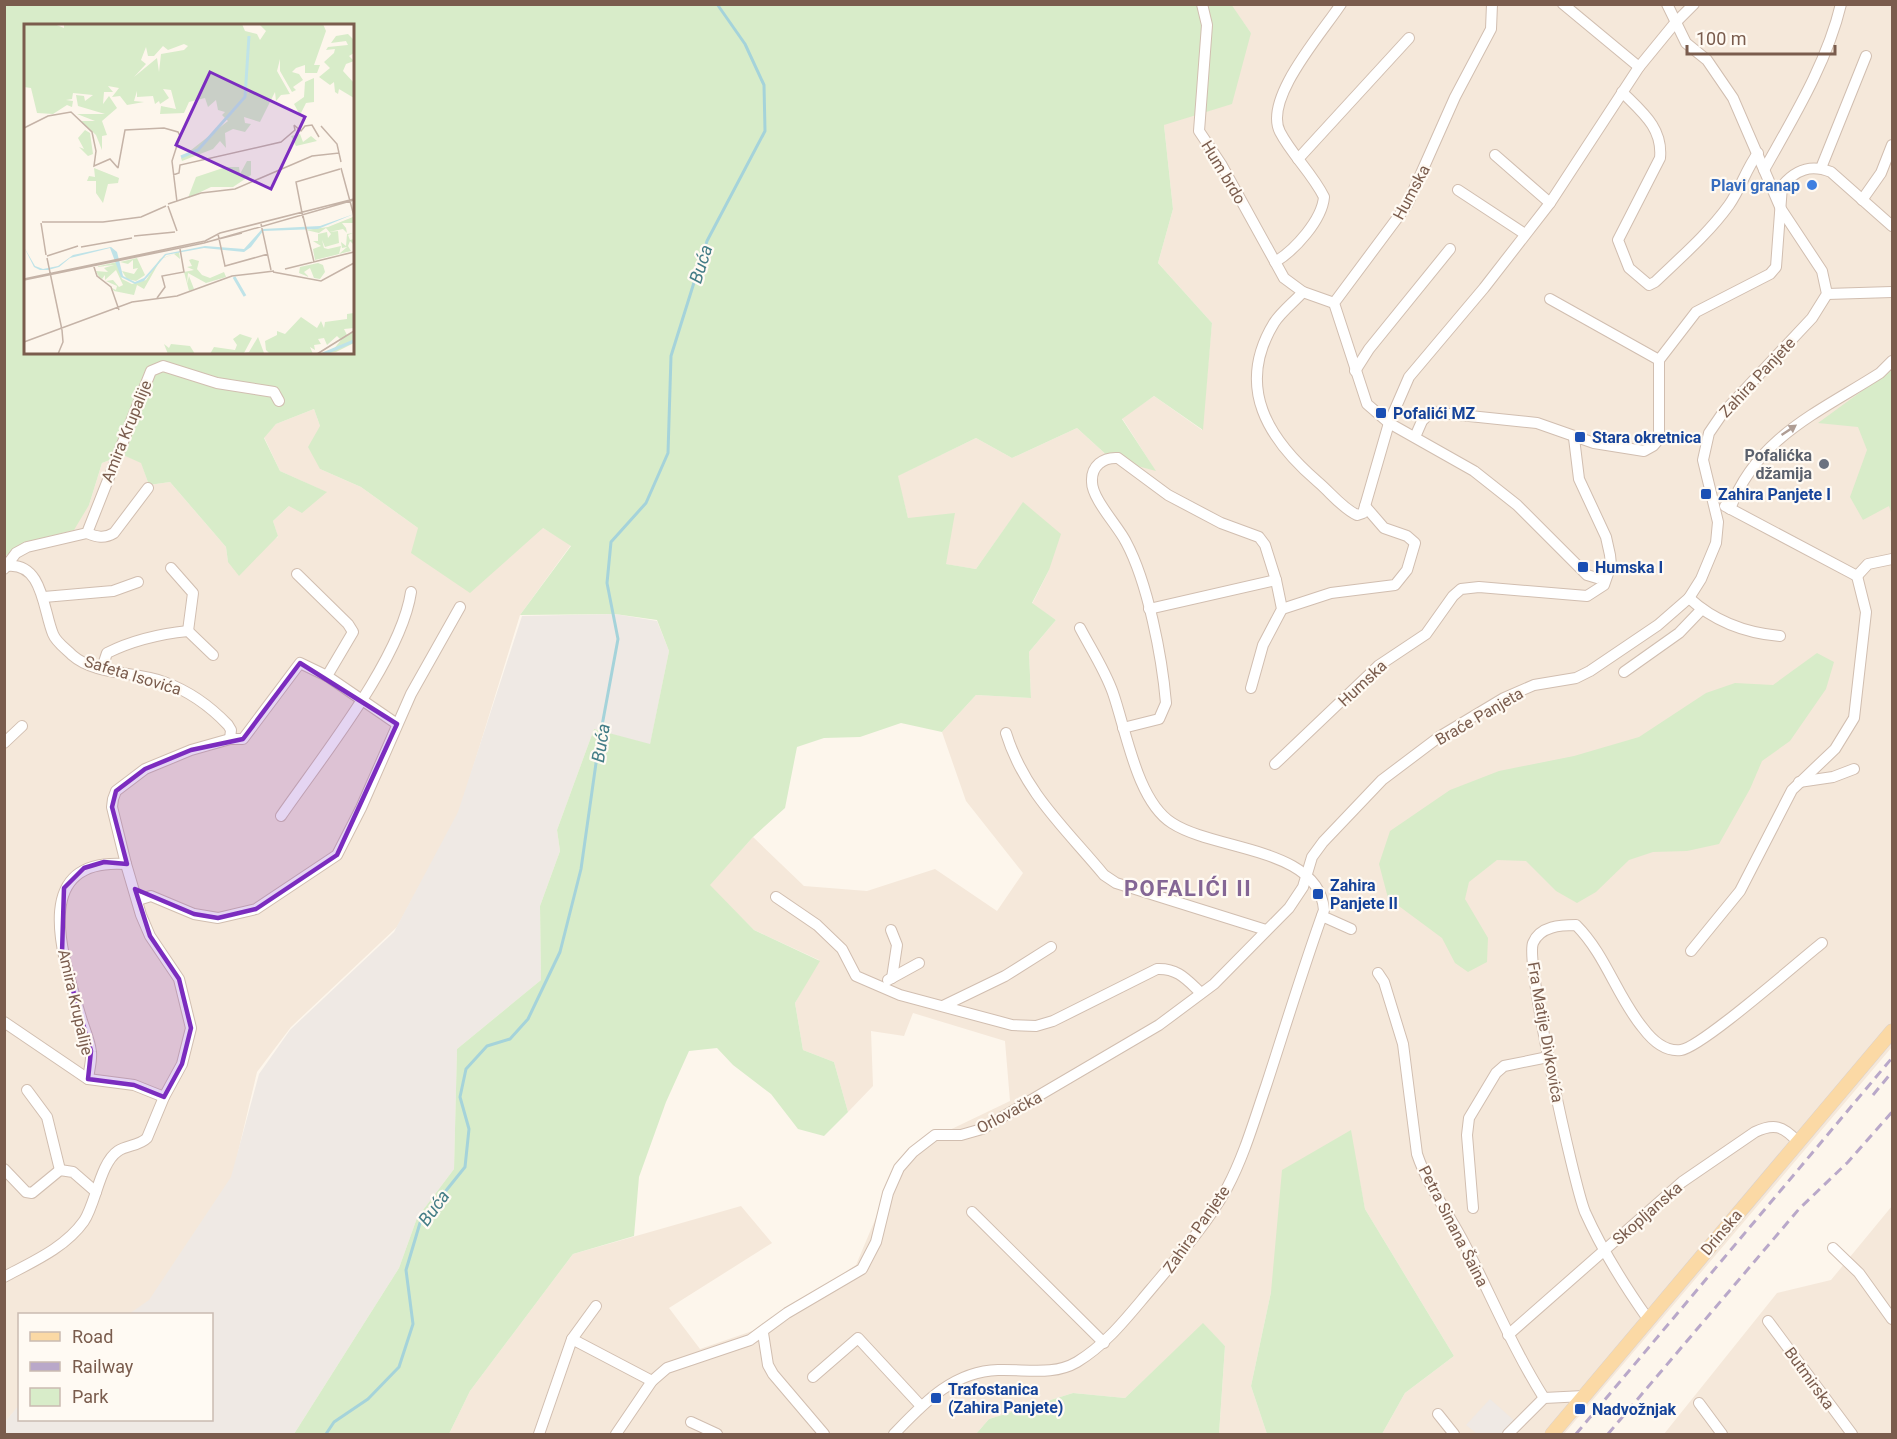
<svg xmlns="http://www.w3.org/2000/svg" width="1897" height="1439" font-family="Roboto,sans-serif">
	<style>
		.residential { fill: #f5e8da }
		.industrial { fill: #efe9e4 }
		.green { fill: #d8ecc9; fill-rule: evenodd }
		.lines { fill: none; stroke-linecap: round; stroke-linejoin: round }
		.stream { stroke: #a5d3da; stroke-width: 3 }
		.minor-casing { stroke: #d1beb0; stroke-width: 12 }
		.major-casing { stroke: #dad1cd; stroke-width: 15 }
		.minor { stroke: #fff; stroke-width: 10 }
		.major { stroke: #fbd9a5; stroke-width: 14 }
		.rail { stroke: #b9a8c9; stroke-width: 3; stroke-dasharray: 9 6; stroke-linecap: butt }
		.oneway { fill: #af9d94 }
		.marked { fill: #7b2cbf; fill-opacity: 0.2; stroke: #7b2cbf; stroke-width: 4.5; stroke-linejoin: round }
		.shop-dot { fill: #3f7fe0; stroke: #fffaf3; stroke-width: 2 }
		.transit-dot { fill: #1a4fb4; stroke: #fffaf3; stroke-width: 2 }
		.worship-dot { fill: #6b7280; stroke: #fffaf3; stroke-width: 2 }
		.labels { text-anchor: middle; stroke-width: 4.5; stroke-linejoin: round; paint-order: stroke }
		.street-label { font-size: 16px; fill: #7a5c4d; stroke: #fffaf3 }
		.shop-label { font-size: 16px; font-weight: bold; fill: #366cbe; stroke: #fffaf3; text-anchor: end }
		.transit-label { font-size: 16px; font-weight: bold; fill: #164399; stroke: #fffaf3; text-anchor: start }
		.worship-label { font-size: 16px; font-weight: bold; fill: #5b616d; stroke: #fffaf3; text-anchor: end }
		.water-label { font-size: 18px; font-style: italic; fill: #437c86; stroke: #fffaf3 }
		.district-label { font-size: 22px; font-weight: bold; letter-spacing: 1.5px; fill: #846695; stroke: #fffaf3 }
		.inset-river { fill: none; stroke: #bfe3e8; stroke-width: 3 }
		.inset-road { fill: none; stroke: #c5b3a7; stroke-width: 1.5 }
		.view { fill: #7b2cbf; fill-opacity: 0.15; stroke: #7b2cbf; stroke-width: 3 }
		.inset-edge { fill: none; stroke: #7a5c4d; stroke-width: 3 }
	</style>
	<rect width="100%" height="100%" fill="#fdf6ec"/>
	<g class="residential">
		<path d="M1231 5H1892V1047L1564 1434H1382L1405 1393 1454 1356 1365 1209 1350 1131 1271 1292 1251 1386 1267 1434H1219L1225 1346 1203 1324 1125 1398 1073 1393 989 1419 976 1434H449L470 1391 573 1254 741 1206 772 1243 669 1308 700 1349 761 1328 856 1265 893 1177 935 1137 1010 1101 1005 1041 913 1013 904 1036 871 1031 873 1086 848 1112 834 1062 803 1050 795 1003 819 960 754 930 709 885 753 837 804 886 867 891 935 869 997 911 1023 873 966 801 942 732 976 695 1031 698 1029 652 1056 620 1032 604 1049 570 1023 503 976 569 945 564 908 518 897 476 976 438 1012 458 1077 428 1111 459 1155 470 1122 418 1154 396 1202 430 1212 323 1158 263 1173 209 1164 125 1251 33Z"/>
		<path d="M314 409 320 426V469L361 487 418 528H543L571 545 520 615 459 813 397 927 291 1027 257 1072 232 1178 148 1303 132 1314H20L19 1406 5 1422V556L89 505 102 463 123 455 141 462 149 485 170 482 226 547 228 562 278 537 273 521 289 506 326 492 280 471 264 437 276 424Z"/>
		<path d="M1892 1206V1434H1664L1777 1293 1831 1280Z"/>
	</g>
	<g class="industrial">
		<path d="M615 614 657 621 669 651 650 745 594 729 557 830 560 851 540 906 541 980 457 1049 454 1169 417 1218 399 1268 294 1434H5V1422L19 1405 20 1420H212V1314H129L149 1300 231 1177 259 1074 290 1030 394 932 458 812 522 616Z"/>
		<path d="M1490 1399 1517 1423 1506 1434H1477L1466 1425Z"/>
	</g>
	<g class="green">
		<path d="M1231 4 1251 33 1232 104 1164 125 1173 209 1158 263 1212 323 1203 430 1154 396 1122 419 1156 471 1111 459 1077 428 1012 458 976 438 898 476 908 518 955 513 946 564 976 569 1023 502 1061 534 1049 570 1032 603 1056 620 1029 652 1031 698 976 695 942 732 901 723 860 737 824 738 797 747 785 808 753 837 710 885 754 930 820 961 795 1003 803 1050 834 1062 848 1112 824 1136 798 1129 771 1094 733 1065 717 1048 689 1051 666 1102 639 1177 634 1236 573 1254 470 1391 449 1434H294L399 1268 417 1218 454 1169 457 1049 541 980 540 906 560 851 557 830 594 729 650 744 669 651 657 620 615 614 520 615 571 546 543 528 470 593 411 553 418 528 361 487 320 469 308 447 320 426 314 409 276 424 264 438 280 471 327 492 302 513 289 506 273 521 278 536 239 576 228 562 226 547 170 482 149 485 141 463 123 455 102 463 89 505 74 530 27 542 5 556 4 5ZM26 26H352V352H26Z"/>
		<path d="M1892 369V515L1889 506 1863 520 1850 497 1867 450 1858 427 1818 423Z"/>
		<path d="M1817 653 1834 662 1826 689 1790 741 1762 761 1750 789 1719 844 1687 851 1653 852 1629 860 1596 892 1577 903 1556 891 1526 861 1497 860 1469 882 1465 899 1488 938 1487 962 1468 972 1455 963 1442 938 1388 898 1379 864 1390 831 1450 790 1499 771 1574 756 1639 737 1706 693 1735 683 1773 685Z"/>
		<path d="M1351 1130 1365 1209 1454 1356 1405 1393 1382 1434H1267L1251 1386 1271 1292 1282 1170Z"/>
		<path d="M1203 1323 1225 1346 1219 1434H976L989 1419 1073 1393 1125 1398Z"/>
	</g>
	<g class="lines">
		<path class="stream" d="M326 1434 334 1422 368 1399 399 1367 413 1324 406 1270 420 1223 465 1167 469 1129 460 1097 466 1069 487 1046 510 1039 528 1019 560 952 581 869 599 742 618 639 607 583 611 542 646 503 668 453 671 356 707 241 765 131 764 85 745 44 717 4"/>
		<defs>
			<g id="minor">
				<path d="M1202 4 1207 25 1199 131 1221 164 1284 278 1303 292 1334 303"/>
				<path d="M1492 4 1491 29 1455 97 1407 205 1334 303 1367 404 1389 423 1474 471 1517 505 1587 575 1597 578 1607 571"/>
				<path d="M1563 4 1639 67"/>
				<path d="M1622 92C1642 112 1663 128 1660 158L1618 240 1629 268 1649 285 1655 282C1681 257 1708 234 1729 205 1741 188 1746 169 1758 153"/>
				<path d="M1495 155 1550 203"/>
				<path d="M1298 159 1409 38"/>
				<path d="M1821 168 1866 56"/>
				<path d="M1764 170C1793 118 1827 63 1841 4"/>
				<path d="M1458 190 1525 234"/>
				<path d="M1862 200 1881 173 1892 145"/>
				<path d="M1275 262C1295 250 1322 220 1324 197 1312 173 1292 155 1280 132 1263 99 1322 33 1341 4"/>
				<path d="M1303 292C1294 302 1281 312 1274 323 1235 387 1268 439 1318 482 1331 493 1342 508 1357 515L1363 513 1389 423 1409 377 1484 288 1550 203 1639 67 1675 23 1694 4"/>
				<path d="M1827 294 1892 292"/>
				<path d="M1550 299 1659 360"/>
				<path d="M1355 371 1369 349 1450 249"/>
				<path d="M1415 437 1422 421 1431 412 1537 423 1594 443 1644 451 1653 446 1659 439V360L1696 312 1770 274 1776 267 1782 186C1796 169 1811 164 1831 172L1892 226"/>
				<path d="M1725 506 1857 576"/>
				<path d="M1730 509C1757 437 1819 412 1880 373L1892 361"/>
				<path d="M87 533C97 537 104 539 114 533L148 488"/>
				<path d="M7 566C43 562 43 610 53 634 56 642 66 649 72 655 96 676 135 671 164 682 189 691 210 706 228 725L231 730 230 739"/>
				<path d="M171 568 193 593 188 631"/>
				<path d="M4 569 16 553 27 547 87 533 151 371 163 366 217 383 274 392 279 401"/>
				<path d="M297 574 348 624 353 632 327 676"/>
				<path d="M1857 576 1868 564 1892 559"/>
				<path d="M44 597 113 591 138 582"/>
				<path d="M1689 598C1715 622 1745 633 1780 636"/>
				<path d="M1149 609 1276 580"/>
				<path d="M1282 609 1331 593 1395 585 1407 570 1415 543 1407 536 1384 528 1365 506"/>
				<path d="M102 668 107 653C133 640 159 634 188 631L213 655"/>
				<path d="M1624 672 1679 633 1702 609"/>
				<path d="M1123 728 1159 719 1166 703C1162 657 1148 583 1126 542 1118 526 1092 499 1092 482 1091 466 1103 457 1118 458L1168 495 1221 523 1259 537 1265 545 1276 580 1282 609 1263 645 1251 688"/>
				<path d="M1006 733C1024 792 1066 829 1104 875L1116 883 1266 930"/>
				<path d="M4 743 22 726"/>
				<path d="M1275 764 1378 666 1426 634 1453 596 1461 589 1479 587 1587 596 1604 585 1611 565 1610 555 1606 537 1579 479 1574 438"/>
				<path d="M1799 782 1833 777 1854 769"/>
				<path d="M281 816C321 758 401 659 411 592"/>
				<path d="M776 897 817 925 842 949 856 976 900 995 1012 1025 1036 1026 1053 1021 1157 969C1178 968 1187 980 1201 993"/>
				<path d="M138 900 151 896 194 914 218 918 256 909 337 855 361 808 411 694 460 607"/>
				<path d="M1322 916 1351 929"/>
				<path d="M891 930 897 945 892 978"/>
				<path d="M1691 951 1740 891 1792 790 1835 749 1854 718 1866 612 1857 576"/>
				<path d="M1378 973 1384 982 1403 1044 1417 1154C1428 1187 1448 1212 1464 1243 1491 1295 1513 1349 1544 1398"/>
				<path d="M888 980 919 963"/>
				<path d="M943 1006 1005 976 1051 947"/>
				<path d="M4 1022 88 1079 134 1085 164 1097"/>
				<path d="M88 1079C89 1070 92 1060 91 1052 90 1042 85 1030 82 1021 65 963 25 857 126 864"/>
				<path d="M27 1090 47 1117 60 1170"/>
				<path d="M4 1169 26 1192 32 1193 60 1170 73 1172 96 1192"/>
				<path d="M1473 1208 1467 1135 1469 1118 1496 1073 1504 1066 1548 1057"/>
				<path d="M972 1212 1104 1343"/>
				<path d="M1833 1248 1859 1273 1892 1319"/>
				<path d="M4 1277C32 1262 65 1248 84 1221 96 1203 100 1163 118 1151 127 1145 139 1146 147 1138L164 1097 182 1064 191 1028 179 979 150 936 141 915 126 864 112 807 113 799 116 791 145 769 191 750 230 739H243L300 663 327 676 397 724"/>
				<path d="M1648 1319C1624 1285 1602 1250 1585 1212 1574 1185 1525 963 1533 943 1540 926 1561 925 1576 925 1606 955 1617 997 1643 1028 1652 1040 1665 1052 1681 1050 1702 1047 1799 961 1822 943"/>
				<path d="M1768 1321 1852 1434"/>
				<path d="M763 1333 768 1365 773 1374 824 1434"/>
				<path d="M1508 1335 1682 1182 1755 1132C1774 1123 1783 1126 1797 1141"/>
				<path d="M572 1339 596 1306"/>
				<path d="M813 1377 858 1338 921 1406"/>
				<path d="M1699 1403 1722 1434"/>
				<path d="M1438 1414 1454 1434"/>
				<path d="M691 1422 717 1434"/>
				<path d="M539 1434 572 1339 652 1381"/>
				<path d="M616 1434 652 1381 667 1368 750 1340 787 1313 862 1269 876 1242 888 1193 899 1168 913 1152 935 1135H961L982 1129 1159 1025 1214 984 1289 908 1303 887 1312 857 1323 842 1382 780 1439 737 1504 698 1534 685 1576 678 1590 671 1658 625 1689 598 1701 579 1716 543 1718 522 1703 460 1709 433 1722 414 1812 318 1827 294 1822 271 1781 209 1733 98 1707 60 1686 43 1667 4"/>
				<path d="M894 1434C923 1404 953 1371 998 1370 1026 1369 1053 1376 1077 1362 1108 1343 1128 1316 1151 1289 1177 1258 1207 1224 1227 1188 1244 1156 1254 1121 1266 1086 1285 1028 1303 968 1324 910 1319 847 1215 851 1172 823 1137 801 1126 730 1113 693 1105 670 1091 649 1080 628"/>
				<path d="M1508 1434 1544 1398 1584 1396"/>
			</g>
			<path id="major" d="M1552 1434 1892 1031"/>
		</defs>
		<use href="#minor" class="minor-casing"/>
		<use href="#major" class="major-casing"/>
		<use href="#minor" class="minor"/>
		<use href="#major" class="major"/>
		<g class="rail">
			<path d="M1873 1095 1892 1072"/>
			<path d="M1576 1434 1892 1058"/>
			<path d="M1608 1434 1799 1209 1848 1162 1892 1112"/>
		</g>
	</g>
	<defs><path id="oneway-solid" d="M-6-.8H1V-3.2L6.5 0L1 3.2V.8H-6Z" transform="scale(1.5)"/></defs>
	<use class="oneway" href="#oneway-solid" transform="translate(1789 430) rotate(-34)"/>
	<path class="marked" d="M300 663 397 724 337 855 256 909 218 918 194 914 135 889 150 936 179 979 191 1028 182 1064 164 1097 134 1085 88 1079 91 1051 62 953 64 888 84 868 104 862 127 864 112 807 116 791 145 769 191 750 243 739Z"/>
	<circle class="shop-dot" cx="1812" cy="185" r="6"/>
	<g class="transit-dot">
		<rect x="1375" y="407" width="12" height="12" rx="3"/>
		<rect x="1574" y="431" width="12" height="12" rx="3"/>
		<rect x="1700" y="488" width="12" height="12" rx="3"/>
		<rect x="1577" y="561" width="12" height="12" rx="3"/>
		<rect x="1312" y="888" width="12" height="12" rx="3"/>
		<rect x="930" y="1392" width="12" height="12" rx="3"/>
		<rect x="1574" y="1403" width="12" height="12" rx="3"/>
	</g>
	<circle class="worship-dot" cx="1824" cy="464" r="6"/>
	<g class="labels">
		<g class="street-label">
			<text transform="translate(1224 172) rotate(59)" y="6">Hum brdo</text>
			<text transform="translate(1411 192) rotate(-62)" y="6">Humska</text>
			<text transform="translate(1757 377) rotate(-47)" y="6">Zahira Panjete</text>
			<text transform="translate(126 431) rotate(-68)" y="6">Amira Krupalije</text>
			<text transform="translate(133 675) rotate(17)" y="6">Safeta Isovića</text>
			<text transform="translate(1362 683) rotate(-43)" y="6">Humska</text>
			<text transform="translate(1479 716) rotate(-30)" y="6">Braće Panjeta</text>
			<text transform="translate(76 1002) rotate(77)" y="6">Amira Krupalije</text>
			<text transform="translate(1546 1032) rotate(80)" y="6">Fra Matije Divkovića</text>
			<text transform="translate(1009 1112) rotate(-28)" y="6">Orlovačka</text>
			<text transform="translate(1647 1213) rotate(-41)" y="6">Skopljanska</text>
			<text transform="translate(1454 1226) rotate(63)" y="6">Petra Sinana Šaina</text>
			<text transform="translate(1196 1229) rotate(-55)" y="6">Zahira Panjete</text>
			<text transform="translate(1721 1232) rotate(-50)" y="6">Drinska</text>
			<text transform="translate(1810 1378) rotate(54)" y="6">Butmirska</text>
		</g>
		<g class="shop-label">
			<text x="1800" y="191">Plavi granap</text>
		</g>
		<g class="transit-label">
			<text x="1393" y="419">Pofalići MZ</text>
			<text x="1592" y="443">Stara okretnica</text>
			<text x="1718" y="500">Zahira Panjete I</text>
			<text x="1595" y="573">Humska I</text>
			<text x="1330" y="891">Zahira<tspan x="1330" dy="18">Panjete II</tspan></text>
			<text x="948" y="1395">Trafostanica<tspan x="948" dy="18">(Zahira Panjete)</tspan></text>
			<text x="1592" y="1415">Nadvožnjak</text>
		</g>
		<g class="worship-label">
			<text x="1812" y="461">Pofalićka<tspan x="1812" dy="18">džamija</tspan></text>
		</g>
		<g class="water-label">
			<text transform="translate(701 264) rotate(-72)" y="6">Buća</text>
			<text transform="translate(601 743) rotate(-81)" y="6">Buća</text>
			<text transform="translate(434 1208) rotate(-54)" y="6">Buća</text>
		</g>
		<g class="district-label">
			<text x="1188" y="896">POFALIĆI II</text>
		</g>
	</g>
	<g transform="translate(24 24)">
		<rect width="330" height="330" fill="#fdf6ec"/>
		<path d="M0 0H30L40 4V0H218L221 7 233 10 236 16 242 7 235 0H299L302 7 290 41H296L293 49H281V41L272 44 268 48 275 50 279 56 269 63 272 66 268 68 256 47V35L253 47 266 70 257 71 252 77 251 68 236 98 220 93 221 99 227 100 221 108 209 105 201 109 202 124 196 117 189 125 158 137 157 134 204 97 198 91 201 88 194 86 192 76 184 83 181 74 165 78 160 89 136 90 137 82 152 85 147 66 139 65 145 74 136 80 135 77 131 80 129 72 113 73V67L110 77 120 78 103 81 96 72 88 73 95 64 84 62 89 68H80L79 80 85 72 93 84 78 97 83 111 78 112V126L72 111 57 97H71L53 90H81L54 82 52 71 60 72 61 77 69 71 49 69 48 75 42 76 49 77 48 83 43 81 29 90 13 89 7 64 0 63ZM160 20 164 22 160 26 137 30 135 48 133 34 110 53 122 40 117 36 122 23 124 32H130L139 22 144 26ZM324 10 330 16V29L325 32 330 37 322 40 319 47 330 59V74L315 65 314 70 311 68 310 58 306 61 295 53 306 44 300 38 310 29 311 25 302 26 304 23 324 21 322 17 307 19 312 12ZM290 54V78L282 79 276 91 270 80 280 73 281 58ZM61 106 66 109 69 130 64 132 55 123 60 125 54 114ZM276 110 279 118 287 112 293 117 272 122 267 112ZM223 137H227V151L209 163H187L164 174 172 153 202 143H215L216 150ZM70 144 95 154 94 159 84 160 79 179 72 169V157H63L65 152 71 153ZM329 193 330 199H318L322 204 323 209 319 205 305 208 314 207 315 219 301 223 298 216 300 224 304 225 317 222 315 230 323 223 318 224 317 218 322 222 323 210 329 209 324 211 326 216 330 215V221L326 217 324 222 327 227 291 236 289 225 297 222 289 217H294V210L303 208 304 214 307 210 302 204 295 209 282 206 304 203ZM155 228 156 235 150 230 137 235 120 265 113 261 110 271 90 267 88 264 92 266 93 262 82 257 89 256 95 263 99 261 92 246 81 256V251L78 255 75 253 72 247 84 248 80 244 90 241 71 243 93 238 98 255 108 260 122 256 136 235ZM113 234 121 251 112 257 103 255 98 247 110 250 114 244 109 245V236L104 240 96 238ZM168 235 175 237 173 245 178 251 186 254 200 248 202 253 182 259 164 249 163 260 165 252 170 265 165 267 160 248 170 246 163 243 168 242 165 236ZM294 239 299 241 301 248 296 255 290 254 286 244 280 248 285 253 275 249 276 243ZM330 289V304L320 305 323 311 330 308V319L312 328 299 330 309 326 317 316 313 312 303 321 300 314 294 315 297 320 290 321 291 326 286 323 289 330H246L242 326 241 317 253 311V307L261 310 277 293 293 304 297 297 300 304 301 298 323 295V290ZM216 310 228 314 220 329 225 328 234 313 240 329 186 330 190 323 211 326 213 321 209 315ZM140 320 145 324 147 320 166 322 171 330H144Z" fill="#d8ecc9" fill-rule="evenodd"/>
		<path d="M330 190 294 205 239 207 227 223 220 228 180 224 142 231 120 257 111 260 97 253 86 224 46 234 35 243 24 246H16L10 243 0 223 11 242 19 245 34 242 49 231 87 223 93 228 99 252 111 258 120 254 141 230 181 222 220 225 238 205 296 202Z" fill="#bfe3e8"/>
		<path class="inset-river" d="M157 133 174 126 221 73 225 12M210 253 221 272M299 330 330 317"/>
		<path class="inset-road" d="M270 101 277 107 281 102 288 101 295 113M297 102 313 120 315 129M0 104 24 92 47 88 68 108 72 127 70 142 86 135 94 144M94 144 101 106 140 104 154 108 156 112 148 137 153 178M317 144 330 192M149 151 155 149 156 141 257 118 271 106 270 101M144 180 177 169 211 165 288 132 315 129 317 138M144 182 153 207M279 192 290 238M279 194 272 158 316 145M18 198H79L117 193 142 182M17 199 22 231M237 200 247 246M194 210 201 242 244 230M110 212 151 208M183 218 218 209M57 223 108 214M23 232 54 222M23 234 38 306M69 240 73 252 87 263 95 286M261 245 330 228M249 248 297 257 330 239M0 255 181 217 196 209 330 175M0 256 180 219 330 176M133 274 141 263 138 252 160 248 156 225M0 318 108 278 153 272 208 252 250 247M34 330 39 318 38 306M293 330 330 307"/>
		<path class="view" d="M186 48 281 93 247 165 152 121Z"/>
		<rect width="330" height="330" class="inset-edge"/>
	</g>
	<rect width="1897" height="1439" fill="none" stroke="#7a5c4d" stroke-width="12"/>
	<rect x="18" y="1313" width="195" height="108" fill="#fffaf3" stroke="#cabbb1" stroke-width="1.5"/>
	<rect x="30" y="1332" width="30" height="9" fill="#fbd9a5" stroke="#cabbb1" stroke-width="1.5"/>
	<text x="72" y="1343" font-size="18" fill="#7a5c4d">Road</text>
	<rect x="30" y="1362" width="30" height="9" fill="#b9a8c9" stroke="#cabbb1" stroke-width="1.5"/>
	<text x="72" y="1373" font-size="18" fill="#7a5c4d">Railway</text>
	<rect x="30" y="1388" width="30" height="18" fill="#d8ecc9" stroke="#cabbb1" stroke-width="1.5"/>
	<text x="72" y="1403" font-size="18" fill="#7a5c4d">Park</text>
	<path d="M1687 45v9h148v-9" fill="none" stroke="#7a5c4d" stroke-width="3"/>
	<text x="1696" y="45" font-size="18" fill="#7a5c4d" stroke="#fffaf3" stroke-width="4.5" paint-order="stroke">100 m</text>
</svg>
